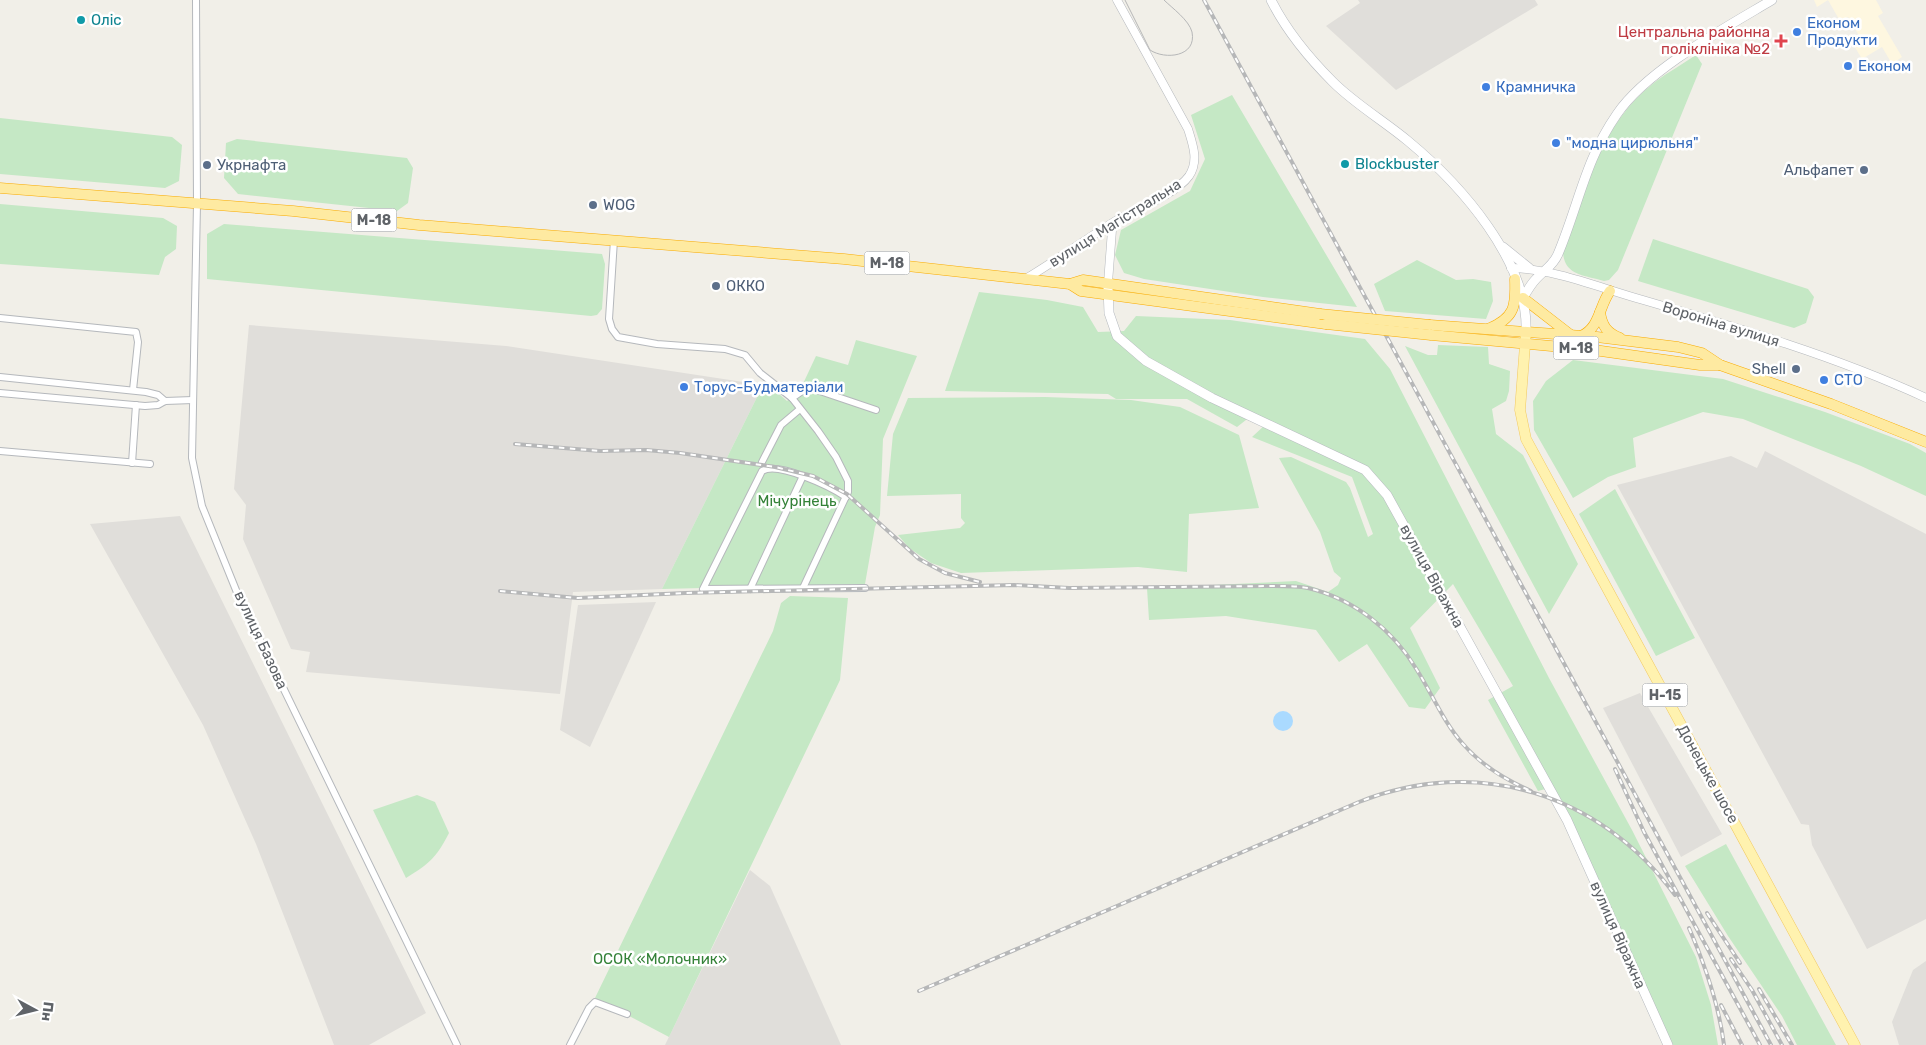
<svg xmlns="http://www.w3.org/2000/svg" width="1926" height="1045" font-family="Rubik,sans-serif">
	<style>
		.commercial { fill: #fef7e0 }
		.industrial { fill: #e0deda }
		.green { fill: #c5e8c5 }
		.water { fill: #aadaff }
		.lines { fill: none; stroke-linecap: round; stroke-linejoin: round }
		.minor-casing { stroke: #b5b8bc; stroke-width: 8 }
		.tertiary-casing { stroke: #b5b8bc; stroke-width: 9 }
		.secondary-casing { stroke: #b6babf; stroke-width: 10 }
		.primary-casing { stroke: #f2c960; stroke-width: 11 }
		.trunk-casing { stroke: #f9ab00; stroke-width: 11 }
		.minor { stroke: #fff; stroke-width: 6 }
		.tertiary { stroke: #fff; stroke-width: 8 }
		.secondary { stroke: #fff; stroke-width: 9 }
		.primary { stroke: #fff2af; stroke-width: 10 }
		.trunk { stroke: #feeaa1; stroke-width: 10 }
		.tram { stroke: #b6b7b8; stroke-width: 1 }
		.rail-casing { stroke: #b6b7b8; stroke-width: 4 }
		.rail { stroke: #fff; stroke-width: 2; stroke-dasharray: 5.5; stroke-linecap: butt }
		.trunk-bridge-casing { stroke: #f9ab00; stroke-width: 11; stroke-linecap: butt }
		.trunk-bridge { stroke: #feeaa1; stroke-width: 10 }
		.culture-dot { fill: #0f9aa8; stroke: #fff; stroke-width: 2 }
		.shop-dot { fill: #3f7fe0; stroke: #fff; stroke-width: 2 }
		.health-dot { fill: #e0444e; stroke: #fff; stroke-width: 2 }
		.service-dot { fill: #5c6f8a; stroke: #fff; stroke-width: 2 }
		.labels { text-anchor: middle; stroke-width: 5; stroke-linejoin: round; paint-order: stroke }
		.shield { fill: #fff; stroke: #8f9295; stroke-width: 1 }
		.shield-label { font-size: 14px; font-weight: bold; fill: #5f6368 }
		.culture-label { font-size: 15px; fill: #0d838f; stroke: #fff; text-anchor: start }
		.shop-label { font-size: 15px; fill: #366cbe; stroke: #fff; text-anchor: start }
		.health-label { font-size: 15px; fill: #be3a42; stroke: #fff; text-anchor: end }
		.service-label { font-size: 15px; fill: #4e5e75; stroke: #fff; text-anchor: start }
		.street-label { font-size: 15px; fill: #5f6368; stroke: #fff }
		.park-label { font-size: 15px; fill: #348238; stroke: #fff }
	</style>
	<rect width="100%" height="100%" fill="#f1efe8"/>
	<path class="commercial" d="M1814 0H1876L1883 13 1878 16 1902 57 1892 64 1882 47 1862 59 1853 44 1861 39 1848 17 1840 21 1828 0 1817 7Z"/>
	<g class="industrial">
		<path d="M1358 0H1535L1538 5 1396 90 1326 26 1360 3Z"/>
		<path d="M249 325 506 346 763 385 662 589 573 592 560 694 306 672 310 652 291 649 243 539 246 505 234 489Z"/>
		<path d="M1765 451 1926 534V919L1867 949 1812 845 1809 825 1801 824 1617 485 1731 456 1757 468Z"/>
		<path d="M180 516 426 1013 369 1045H334L256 844 203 725 90 524Z"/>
		<path d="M656 602 590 747 560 730 578 605Z"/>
		<path d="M1640 693 1722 834 1681 857 1603 708Z"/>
		<path d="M750 870 770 886 841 1045H665Z"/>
		<path d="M1926 961V1045H1899L1892 1022 1913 970Z"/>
	</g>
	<g class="green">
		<path d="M1696 55 1702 64 1618 270 1609 280 1604 281C1585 275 1565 276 1563 253 1584 191 1600 124 1655 82 1668 72 1683 64 1696 55Z"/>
		<path d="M1232 95 1357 307 1263 297 1144 279 1124 273 1115 255 1121 230 1190 191 1205 159 1191 115Z"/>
		<path d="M0 118 172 137 182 145 179 181 165 188 0 174Z"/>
		<path d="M237 139 407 158 413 168 408 203 397 211 238 194 224 178 226 143Z"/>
		<path d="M0 204 163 218 177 226 176 249 165 257 159 275 0 264Z"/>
		<path d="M224 224 602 254 605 264 602 309 597 315 591 316 207 279V234Z"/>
		<path d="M1653 239 1808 289 1814 297 1806 323 1794 328 1638 281Z"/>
		<path d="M1417 260 1456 280 1473 279 1491 282 1493 301 1486 319 1385 311 1374 284Z"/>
		<path d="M979 292 1047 300 1083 307 1098 332 1124 331 1136 316 1230 320 1365 339 1390 369 1549 678 1632 830 1696 957 1711 1005 1718 1045H1668L1549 788 1538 791 1488 700 1513 686 1453 584 1410 628 1440 688 1425 709 1409 707 1367 644 1339 662 1316 630 1226 616 1149 620 1147 588 1296 581 1328 592 1338 585 1341 578 1334 572 1320 532 1279 458 1291 457 1346 482 1350 488 1368 537 1373 534 1352 477 1252 437 1266 424 1251 416 1237 427 1187 399H1116L1108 394 945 391Z"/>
		<path d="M856 340 917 356 883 439 880 515 875 527 865 584 662 589 763 385H769L787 401 801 388 816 356 848 365Z"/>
		<path d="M1438 345 1488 347 1489 364 1510 371 1509 391 1506 401 1492 409 1496 434 1523 455 1578 564 1549 614 1405 346 1428 355H1437Z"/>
		<path d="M1573 360 1723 379 1825 412 1910 444 1926 453V496L1861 466 1743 419 1703 412 1633 438 1636 467 1608 477 1573 498 1534 430 1533 401 1546 381Z"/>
		<path d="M1045 397 1131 400 1180 407 1239 435 1259 508 1189 514 1187 572 1138 567 961 573 931 563 909 548 898 535 960 528 965 523 961 518V494L887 496 893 434 908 398Z"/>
		<path d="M1615 489 1695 638 1656 656 1579 514Z"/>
		<path d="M790 596 848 598 840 680 669 1037 595 998 773 631 781 603Z"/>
		<path d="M417 795 435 802 449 833C436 858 430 863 406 878L373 810Z"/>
		<path d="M1726 844 1836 1045H1837H1797L1782 1016 1728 936 1685 866Z"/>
	</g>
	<circle class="water" cx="1283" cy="721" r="10"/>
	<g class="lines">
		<defs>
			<g id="minor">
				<path d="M196 0 197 204 192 458 202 506 238 595 457 1045"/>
				<path d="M614 240 609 319 612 329 618 337 657 344 725 349 745 355 760 373 792 398 818 431 836 457 848 481V492L803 588"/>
				<path d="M0 318 136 332 138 342 133 390"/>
				<path d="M0 377 146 392 158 395 165 401"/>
				<path d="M0 393 145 406 158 405 165 401 193 400"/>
				<path d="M792 398 808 387 876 410"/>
				<path d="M0 451 150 464"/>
				<path d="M762 462 781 425 800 409"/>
				<path d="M132 463 136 405"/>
				<path d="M846 497C831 487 778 461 762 471L703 589 865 588"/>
				<path d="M750 589 802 478"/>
				<path d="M570 1045 589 1008 595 1002 627 1014"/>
			</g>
			<g id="tertiary">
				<path d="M1511 268C1555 269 1600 288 1643 300 1739 328 1835 356 1926 398"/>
				<path d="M1027 278C1057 260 1086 239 1117 220 1137 209 1176 194 1189 176 1199 161 1193 145 1188 129L1117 0"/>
				<path d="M1108 283 1112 230 1115 222"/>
			</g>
			<g id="secondary">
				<path d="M1271 0C1286 30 1309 58 1333 82 1355 104 1384 121 1408 141 1460 184 1529 261 1526 332"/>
				<path d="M1503 247 1529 268"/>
				<path d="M1108 288 1109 313 1117 336 1146 361 1212 398 1365 470 1387 495 1567 820 1668 1045"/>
				<path d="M1523 298C1527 291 1531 284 1536 279 1544 270 1553 266 1558 254 1579 204 1585 160 1617 114 1647 70 1725 28 1772 0"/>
			</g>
			<path id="primary" d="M1526 332 1520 410 1526 439 1855 1045"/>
			<g id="trunk">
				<path d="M0 188 293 211 419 225 844 259 1070 284 1081 291 1326 324"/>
				<path d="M1070 284 1083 280 1320 314"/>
				<path d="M1523 298 1572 336"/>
				<path d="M1600 312C1602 326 1607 333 1620 338"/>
				<path d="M1430 325 1597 337 1678 347 1702 353 1720 365 1831 404 1926 442"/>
				<path d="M1488 329C1515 318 1516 306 1515 279"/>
				<path d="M1431 335 1594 350 1700 365H1720"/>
				<path d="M1581 336C1600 328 1599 306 1610 291"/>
			</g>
		</defs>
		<use href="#minor" class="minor-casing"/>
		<use href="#tertiary" class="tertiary-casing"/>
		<use href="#secondary" class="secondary-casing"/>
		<use href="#primary" class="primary-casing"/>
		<use href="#trunk" class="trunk-casing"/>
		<use href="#minor" class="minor"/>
		<use href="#tertiary" class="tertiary"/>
		<use href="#secondary" class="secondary"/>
		<use href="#primary" class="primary"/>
		<use href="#trunk" class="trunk"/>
		<path class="tram" d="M1125 0 1150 50C1165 60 1197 57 1192 32 1189 20 1172 8 1164 0"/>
		<defs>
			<g id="rail">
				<path d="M1204 0 1771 1045"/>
				<path d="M515 444 600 451 646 450 680 453 775 467 813 476 847 494 919 559 945 573 980 582"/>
				<path d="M500 591 578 598 685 593 1014 585 1069 588 1274 586C1285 586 1297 586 1308 588 1354 599 1393 630 1417 670 1432 694 1444 723 1463 744 1482 766 1506 780 1531 791"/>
				<path d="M1615 769 1644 832 1760 1045"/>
				<path d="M1707 913 1740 963"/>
				<path d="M1689 928C1705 965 1719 1005 1724 1045"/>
				<path d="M1731 959 1752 990 1782 1045"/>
				<path d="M1759 989 1792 1045"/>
				<path d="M919 991 1359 802C1477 755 1600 793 1675 895"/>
				<path d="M1721 1005 1742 1045"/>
			</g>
		</defs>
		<use href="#rail" class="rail-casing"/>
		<use href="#rail" class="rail"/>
		<defs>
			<g id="trunk-bridge">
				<path d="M1320 314 1430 325"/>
				<path d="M1326 324 1431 335"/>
			</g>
		</defs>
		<use href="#trunk-bridge" class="trunk-bridge-casing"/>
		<use href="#trunk-bridge" class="trunk-bridge"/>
	</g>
	<g class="culture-dot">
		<circle cx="81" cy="20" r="5"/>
		<circle cx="1345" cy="164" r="5"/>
	</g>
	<g class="shop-dot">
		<circle cx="1797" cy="32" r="5"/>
		<circle cx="1848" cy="66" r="5"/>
		<circle cx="1486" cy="87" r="5"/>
		<circle cx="1556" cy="143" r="5"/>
		<circle cx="1824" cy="380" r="5"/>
		<circle cx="684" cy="387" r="5"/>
	</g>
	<path class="health-dot" d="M1778.5 33.5h5v5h5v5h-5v5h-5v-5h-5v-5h5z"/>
	<g class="service-dot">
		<circle cx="207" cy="165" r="5"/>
		<circle cx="1864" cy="170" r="5"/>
		<circle cx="593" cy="205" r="5"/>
		<circle cx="716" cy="286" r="5"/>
		<circle cx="1796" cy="369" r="5"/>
	</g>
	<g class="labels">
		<g class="shield">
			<rect x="351.5" y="208.5" width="45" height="23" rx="4"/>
			<rect x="864.5" y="251.5" width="45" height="23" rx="4"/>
			<rect x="1553.5" y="336.5" width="45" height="23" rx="4"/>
			<rect x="1642.5" y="683.5" width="45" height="23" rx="4"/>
		</g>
		<g class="shield-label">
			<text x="374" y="225">М-18</text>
			<text x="887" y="268">М-18</text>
			<text x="1576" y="353">М-18</text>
			<text x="1665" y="700">Н-15</text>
		</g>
		<g class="culture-label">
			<text x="91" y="25">Оліс</text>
			<text x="1355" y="169">Blockbuster</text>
		</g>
		<g class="shop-label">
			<text x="1807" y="28">Економ<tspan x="1807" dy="17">Продукти</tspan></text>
			<text x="1858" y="71">Економ</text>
			<text x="1496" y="92">Крамничка</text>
			<text x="1566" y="148">"модна цирюльня"</text>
			<text x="1834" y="385">СТО</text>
			<text x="694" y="392">Торус-Будматеріали</text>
		</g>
		<g class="health-label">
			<text x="1770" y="37">Центральна районна<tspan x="1770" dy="17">поліклініка №2</tspan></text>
		</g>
		<g class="service-label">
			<text x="217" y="170">Укрнафта</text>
			<text x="1854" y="175" text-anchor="end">Альфапет</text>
			<text x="603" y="210">WOG</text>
			<text x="726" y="291">ОККО</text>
			<text x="1786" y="374" text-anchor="end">Shell</text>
		</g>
		<g class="street-label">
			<text transform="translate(1115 223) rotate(-32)" y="5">вулиця Магістральна</text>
			<text transform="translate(1721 324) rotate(17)" y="5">Вороніна вулиця</text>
			<text transform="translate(1432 576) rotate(61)" y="5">вулиця Віражна</text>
			<text transform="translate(261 640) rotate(65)" y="5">вулиця Базова</text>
			<text transform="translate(1708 774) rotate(61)" y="5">Донецьке шосе</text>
			<text transform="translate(1618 935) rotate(66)" y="5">вулиця Віражна</text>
		</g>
		<g class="park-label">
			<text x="797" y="506">Мічурінець</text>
			<text x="660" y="964">ОСОК «Молочник»</text>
		</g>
	</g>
	<g transform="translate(35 1010) rotate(97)" stroke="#ffffff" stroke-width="4" paint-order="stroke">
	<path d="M0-4L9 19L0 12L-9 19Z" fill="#5f6368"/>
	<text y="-8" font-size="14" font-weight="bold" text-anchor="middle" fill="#5f6368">Пн</text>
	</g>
</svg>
